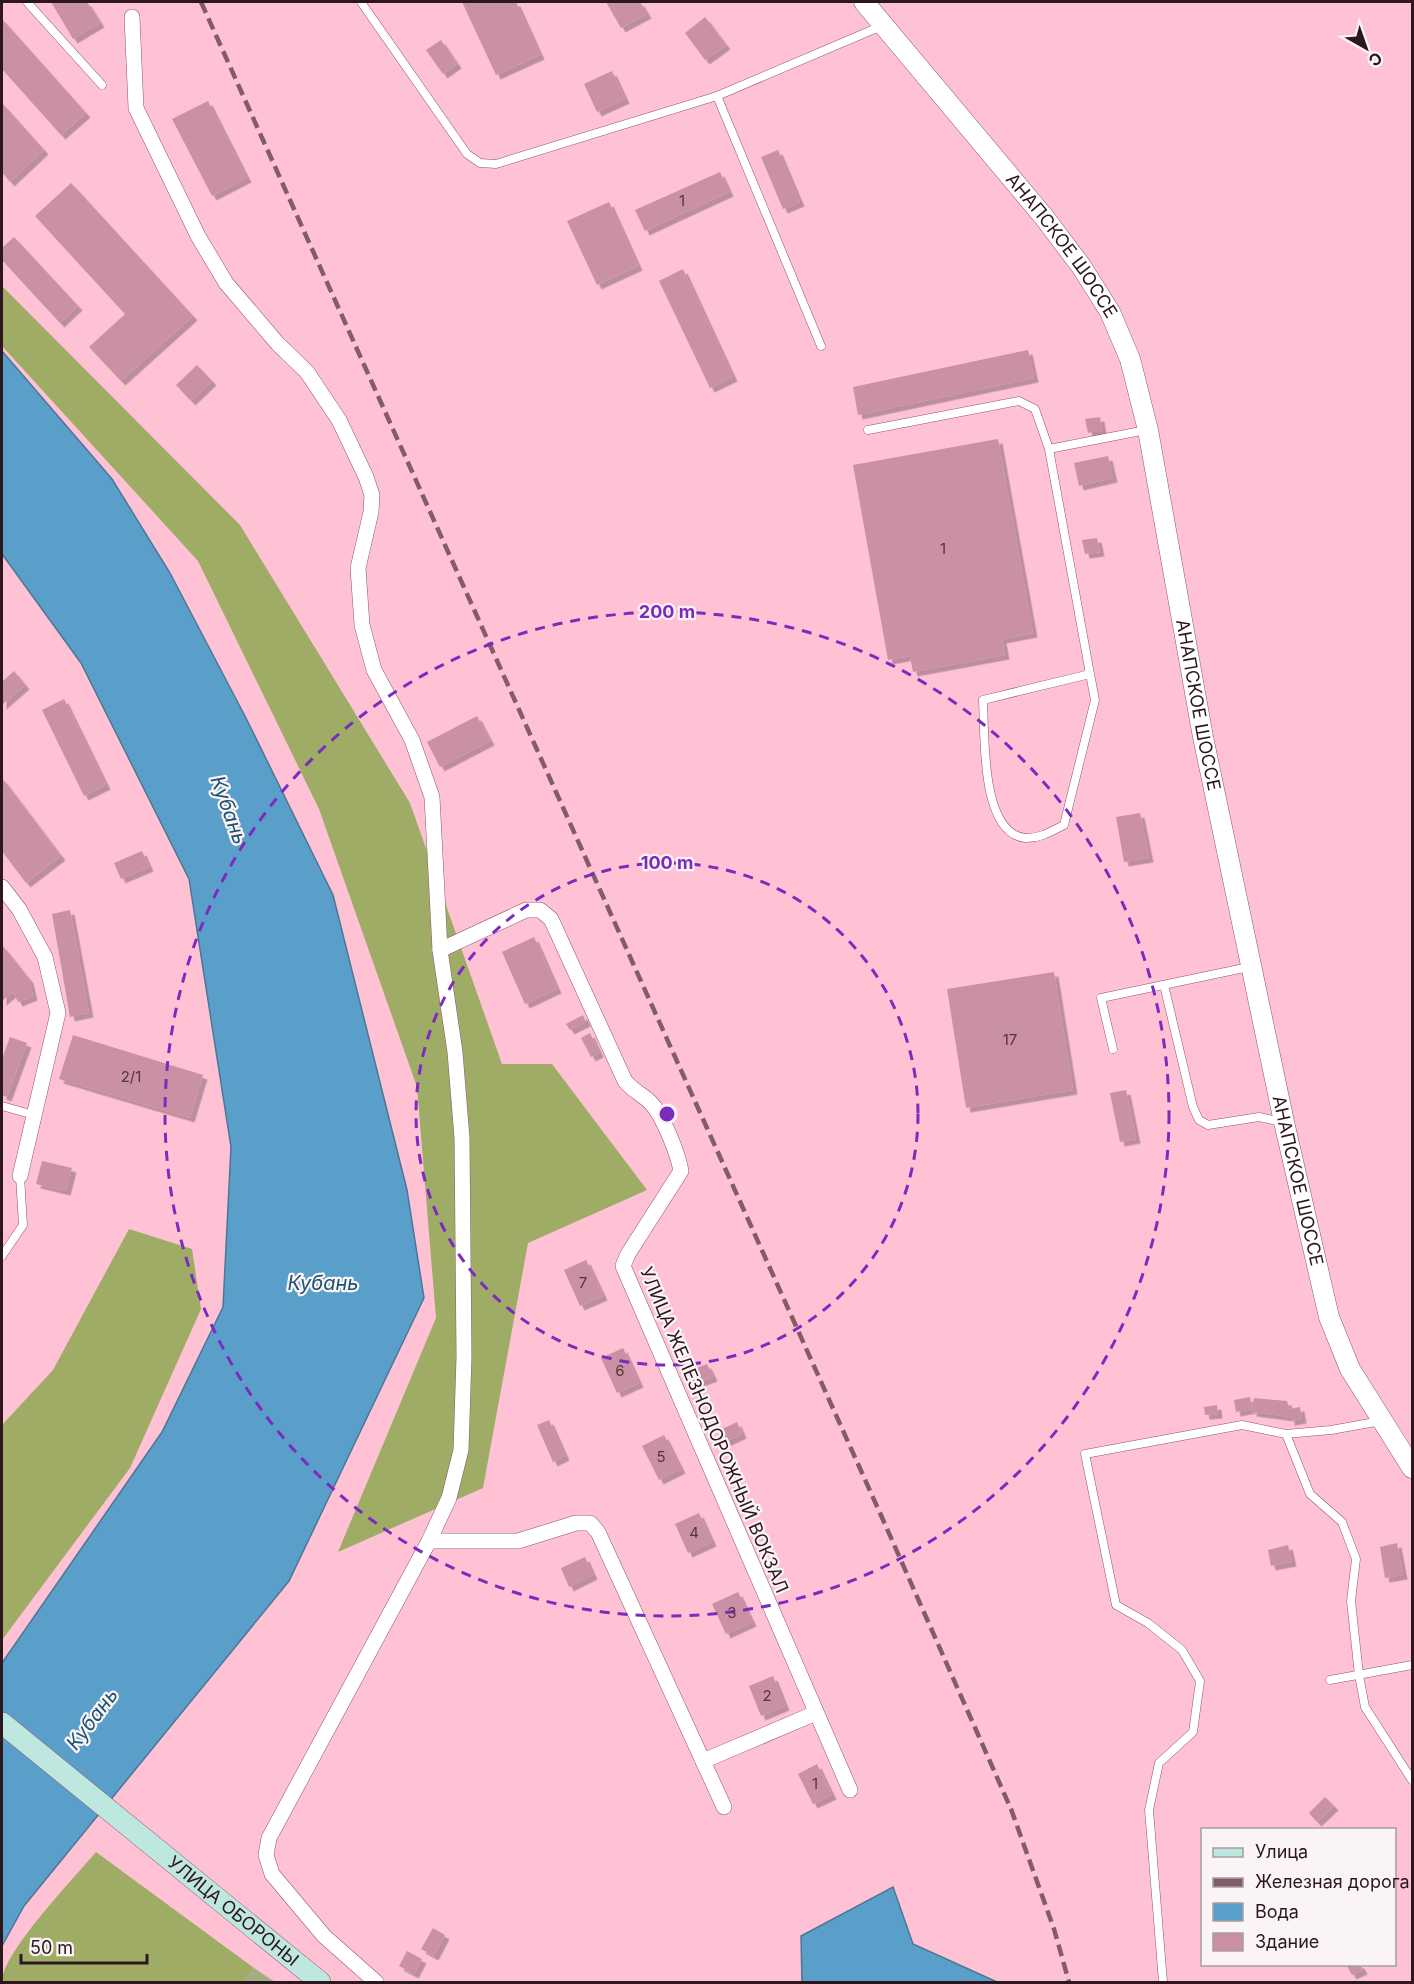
<svg xmlns="http://www.w3.org/2000/svg" width="1414" height="1984" font-family="Inter,sans-serif">
	<style>
		.green { fill: #a4ae82 }
		.forest { fill: #9eac66 }
		.water { fill: #5a9fca; stroke: #4c7697; stroke-width: 1.5 }
		.building { fill: #ca90a3; filter: url(#shadow) }
		.lines { fill: none; stroke-linecap: round; stroke-linejoin: round }
		.service-casing { stroke: #8b5768; stroke-width: 9 }
		.minor-casing { stroke: #8b5768; stroke-width: 16 }
		.tertiary-casing { stroke: #8b5768; stroke-width: 21 }
		.secondary-casing { stroke: #8b5768; stroke-width: 22 }
		.service { stroke: #fff; stroke-width: 8 }
		.minor { stroke: #fff; stroke-width: 15 }
		.tertiary { stroke: #fff; stroke-width: 20 }
		.secondary { stroke: #bee7e0; stroke-width: 21 }
		.rail { stroke: #825c69; stroke-width: 4.5; stroke-dasharray: 12 6; stroke-linecap: butt }
		.ring { fill: none; stroke: #7b2cbf; stroke-width: 3; stroke-dasharray: 10 8 }
		.labels { text-anchor: middle; stroke-width: 4.5; stroke-linejoin: round; paint-order: stroke }
		.number-label { font-size: 15px; fill: #543540 }
		.street-label { font-size: 18px; fill: #2d171f; stroke: #fbf4f6 }
		.water-label { font-size: 20px; font-style: italic; fill: #1e5271; stroke: #fbf4f6 }
		.centre { fill: #7b2cbf; stroke: #fbf4f6; stroke-width: 3 }
		.ring-label { font-size: 18px; text-anchor: middle; font-weight: bold; fill: #7b2cbf; stroke: #fbf4f6; stroke-width: 4.5; stroke-linejoin: round; paint-order: stroke }
	</style>
	<defs>
		<filter id="shadow"><feDropShadow dx="4.5" dy="4.5" stdDeviation="0" flood-color="#0004"/></filter>
	</defs>
	<rect width="100%" height="100%" fill="#ffc2d5"/>
	<path class="green" d="M254 1968 275 1982H243Z"/>
	<g class="forest">
		<path d="M2 286 240 525 410 803 502 1064H552L647 1190 528 1243 483 1488 338 1552 436 1318 417 1087 319 809 198 561 2 346Z"/>
		<path d="M129 1229 192 1249 201 1309 130 1468 2 1640V1425L53 1370Z"/>
		<path d="M96 1852 254 1968 243 1982H2C1 1954 75 1877 96 1852Z"/>
	</g>
	<g class="water">
		<path d="M2 351 112 479 170 573 246 718 333 895 407 1190 424 1298 289 1581 24 1906 2 1946V1663L162 1432 223 1307 231 1147 189 879 81 663 2 554Z"/>
		<path d="M893 1887 913 1944 997 1982H802L801 1936Z"/>
	</g>
	<g class="building">
		<path d="M51 2H87L100 23 73 39Z"/>
		<path d="M462 2H516L540 55 496 75Z"/>
		<path d="M606 2H640L647 14 621 28Z"/>
		<path d="M705 17 726 45 705 60 685 33Z"/>
		<path d="M2 19 86 113 61 135 2 69Z"/>
		<path d="M441 40 457 64 443 74 426 50Z"/>
		<path d="M612 71 625 99 597 112 584 84Z"/>
		<path d="M208 101 247 178 212 196 172 119Z"/>
		<path d="M2 103 44 150 10 182 2 172Z"/>
		<path d="M778 150 800 202 783 209 761 157Z"/>
		<path d="M720 172 729 192 645 231 635 210Z"/>
		<path d="M71 183 193 316 121 381 89 347 125 314 35 216Z"/>
		<path d="M609 202 638 266 597 285 567 221Z"/>
		<path d="M14 237 78 306 60 323 2 260V248Z"/>
		<path d="M683 269 733 377 710 388 659 281Z"/>
		<path d="M1028 350 1034 378 858 415 853 387Z"/>
		<path d="M197 365 212 381 191 401 176 385Z"/>
		<path d="M1100 417 1102 430 1088 433 1085 419Z"/>
		<path d="M998 439 1033 633 1002 639 1005 655 913 672 910 656 888 660 853 465Z"/>
		<path d="M1108 456 1113 478 1079 486 1074 463Z"/>
		<path d="M1097 538 1100 552 1085 554 1082 540Z"/>
		<path d="M14 671 25 685 2 705V682Z"/>
		<path d="M64 699 106 785 84 796 42 710Z"/>
		<path d="M477 716 490 741 440 767 427 742Z"/>
		<path d="M2 778 61 856 26 883 2 851Z"/>
		<path d="M1140 813 1149 858 1124 862 1116 817Z"/>
		<path d="M142 851 149 867 121 879 114 863Z"/>
		<path d="M70 910 89 1013 70 1017 52 914Z"/>
		<path d="M534 937 557 989 525 1004 502 952Z"/>
		<path d="M2 945 29 979 33 996 18 1002 13 992 2 1001Z"/>
		<path d="M1054 972 1073 1090 966 1108 947 989Z"/>
		<path d="M583 1015 586 1022 570 1030 566 1024Z"/>
		<path d="M590 1033 599 1053 591 1057 581 1038Z"/>
		<path d="M73 1035 203 1075 190 1118 59 1079Z"/>
		<path d="M10 1037 27 1043 7 1097 2 1095V1059Z"/>
		<path d="M1126 1090 1136 1139 1120 1142 1110 1093Z"/>
		<path d="M42 1161 72 1168 66 1191 36 1184Z"/>
		<path d="M586 1260 603 1296 580 1306 564 1270Z"/>
		<path d="M623 1348 639 1383 617 1393 601 1358Z"/>
		<path d="M707 1364 713 1377 694 1384 689 1371Z"/>
		<path d="M1250 1397 1252 1409 1236 1412 1234 1400Z"/>
		<path d="M1254 1398 1287 1401 1289 1409 1300 1407 1302 1419 1290 1421V1417L1252 1412Z"/>
		<path d="M1217 1405 1218 1414 1205 1415 1204 1407Z"/>
		<path d="M549 1420 565 1456 553 1462 537 1425Z"/>
		<path d="M737 1422 742 1434 723 1443 718 1431Z"/>
		<path d="M664 1435 681 1469 659 1480 642 1446Z"/>
		<path d="M699 1513 712 1542 688 1553 675 1524Z"/>
		<path d="M1397 1543 1403 1575 1385 1578 1380 1547Z"/>
		<path d="M1288 1545 1292 1562 1271 1566 1268 1550Z"/>
		<path d="M585 1557 593 1575 569 1587 561 1568Z"/>
		<path d="M738 1592 752 1622 726 1634 712 1604Z"/>
		<path d="M773 1676 785 1706 761 1716 749 1686Z"/>
		<path d="M817 1764 832 1795 813 1804 798 1774Z"/>
		<path d="M1325 1797 1334 1806 1317 1822 1309 1813Z"/>
		<path d="M433 1928 445 1935 434 1956 421 1949Z"/>
		<path d="M407 1951 422 1959 414 1974 399 1966Z"/>
		<path d="M1346 1964H1360L1363 1970 1352 1975Z"/>
	</g>
	<g class="lines">
		<defs>
			<g id="service">
				<path d="M27 2 102 85"/>
				<path d="M361 2 467 154 480 163 496 164 717 96 884 25"/>
				<path d="M717 96 821 346"/>
				<path d="M868 430 1019 401 1035 409 1049 449 1146 430"/>
				<path d="M1049 449 1090 674 1095 700 1064 825C1052 831 1039 839 1025 838 980 833 985 733 983 700L1090 674"/>
				<path d="M1164 985 1193 1107 1199 1120 1208 1125 1259 1117 1282 1122"/>
				<path d="M1113 1049 1101 998 1249 967"/>
				<path d="M2 1106 34 1115"/>
				<path d="M2 1256 23 1225 20 1176"/>
				<path d="M1286 1434 1310 1494 1342 1522 1356 1559 1351 1601 1359 1675 1365 1707 1412 1780"/>
				<path d="M1330 1680 1412 1665"/>
				<path d="M1163 1982 1149 1810 1159 1763 1193 1732 1200 1681 1182 1650 1148 1623 1116 1605 1085 1454 1242 1425 1286 1434 1331 1430 1381 1421"/>
			</g>
			<g id="minor">
				<path d="M132 17 136 108 198 236 226 283 278 344 307 372 339 420 366 477 372 495 371 512 358 568 362 625 374 670 412 740 432 797 440 950 455 1052 462 1138 464 1357 461 1450 449 1498 429 1541 269 1838 266 1855 272 1874 324 1936 376 1982"/>
				<path d="M2 887 19 909 45 957 58 1013 20 1176"/>
				<path d="M440 950 526 910H540L551 919 625 1081C633 1091 642 1094 650 1102 663 1115 678 1154 681 1171L628 1254 623 1266 850 1790"/>
				<path d="M429 1541H518L576 1523H590L598 1532 724 1807"/>
				<path d="M703 1761 816 1713"/>
			</g>
			<g id="tertiary">
				<path id="s1" d="M864 2 1044 217 1081 266 1110 312 1130 359 1148 430 1203 737 1284 1122 1329 1317 1350 1369 1412 1468"/>
			</g>
			<g id="secondary">
				<path id="s2" d="M2 1723 320 1982"/>
			</g>
		</defs>
		<use href="#service" class="service-casing"/>
		<use href="#minor" class="minor-casing"/>
		<use href="#tertiary" class="tertiary-casing"/>
		<use href="#secondary" class="secondary-casing"/>
		<use href="#service" class="service"/>
		<use href="#minor" class="minor"/>
		<use href="#tertiary" class="tertiary"/>
		<use href="#secondary" class="secondary"/>
		<path class="rail" d="M201 2 880 1513 1011 1809 1054 1929 1069 1982"/>
	</g>
	<g class="ring">
		<circle cx="667" cy="1114" r="251"/>
		<circle cx="667" cy="1114" r="502"/>
	</g>
	<g class="labels">
		<g class="number-label">
			<text x="682" y="206">1</text>
			<text x="943" y="554">1</text>
			<text x="1010" y="1045">17</text>
			<text x="131" y="1082">2/1</text>
			<text x="583" y="1288">7</text>
			<text x="620" y="1376">6</text>
			<text x="661" y="1462">5</text>
			<text x="694" y="1538">4</text>
			<text x="732" y="1618">3</text>
			<text x="767" y="1701">2</text>
			<text x="815" y="1789">1</text>
		</g>
		<g class="street-label">
			<text dy="6" stroke="none"><textPath href="#s1" startOffset="314">АНАПСКОЕ ШОССЕ</textPath></text>
			<text dy="6" stroke="none"><textPath href="#s1" startOffset="800">АНАПСКОЕ ШОССЕ</textPath></text>
			<text dy="6" stroke="none"><textPath href="#s1" startOffset="1286">АНАПСКОЕ ШОССЕ</textPath></text>
			<text transform="translate(714 1430) rotate(67)" y="6">УЛИЦА ЖЕЛЕЗНОДОРОЖНЫЙ ВОКЗАЛ</text>
			<text dy="6" stroke="none"><textPath href="#s2" startOffset="298">УЛИЦА ОБОРОНЫ</textPath></text>
		</g>
		<g class="water-label">
			<text transform="translate(229 810) rotate(70)" y="7">Кубань</text>
			<text x="323" y="1290">Кубань</text>
			<text transform="translate(92 1719) rotate(-53)" y="7">Кубань</text>
		</g>
	</g>
	<circle cx="667" cy="1114" r="9" class="centre"/>
	<g class="ring-label">
		<text x="667" y="618">200 m</text>
		<text x="667" y="869">100 m</text>
	</g>
	<rect width="1414" height="1984" fill="none" stroke="#2d171f" stroke-width="6"/>
	<rect x="1201" y="1828" width="195" height="138" fill="#fbf4f6" stroke="#a99ca0" stroke-width="1.5"/>
	<rect x="1213" y="1848" width="30" height="9" fill="#bee7e0" stroke="#a99ca0" stroke-width="1.5"/>
	<text x="1255" y="1858" font-size="18" fill="#2d171f">Улица</text>
	<rect x="1213" y="1878" width="30" height="9" fill="#825c69" stroke="#a99ca0" stroke-width="1.5"/>
	<text x="1255" y="1888" font-size="18" fill="#2d171f">Железная дорога</text>
	<rect x="1213" y="1903" width="30" height="18" fill="#5a9fca" stroke="#a99ca0" stroke-width="1.5"/>
	<text x="1255" y="1918" font-size="18" fill="#2d171f">Вода</text>
	<rect x="1213" y="1933" width="30" height="18" fill="#ca90a3" stroke="#a99ca0" stroke-width="1.5"/>
	<text x="1255" y="1948" font-size="18" fill="#2d171f">Здание</text>
	<g transform="translate(1366 48) rotate(140)" stroke="#fbf4f6" stroke-width="4.5" paint-order="stroke">
	<path d="M0-4.5L10 22L0 15L-10 22Z" fill="#2d171f"/>
	<text y="-9" font-size="16" font-weight="bold" text-anchor="middle" fill="#2d171f">С</text>
	</g>
	<path d="M21 1954v9h126v-9" fill="none" stroke="#2d171f" stroke-width="3"/>
	<text x="30" y="1954" font-size="18" fill="#2d171f" stroke="#fbf4f6" stroke-width="4.5" paint-order="stroke">50 m</text>
</svg>
